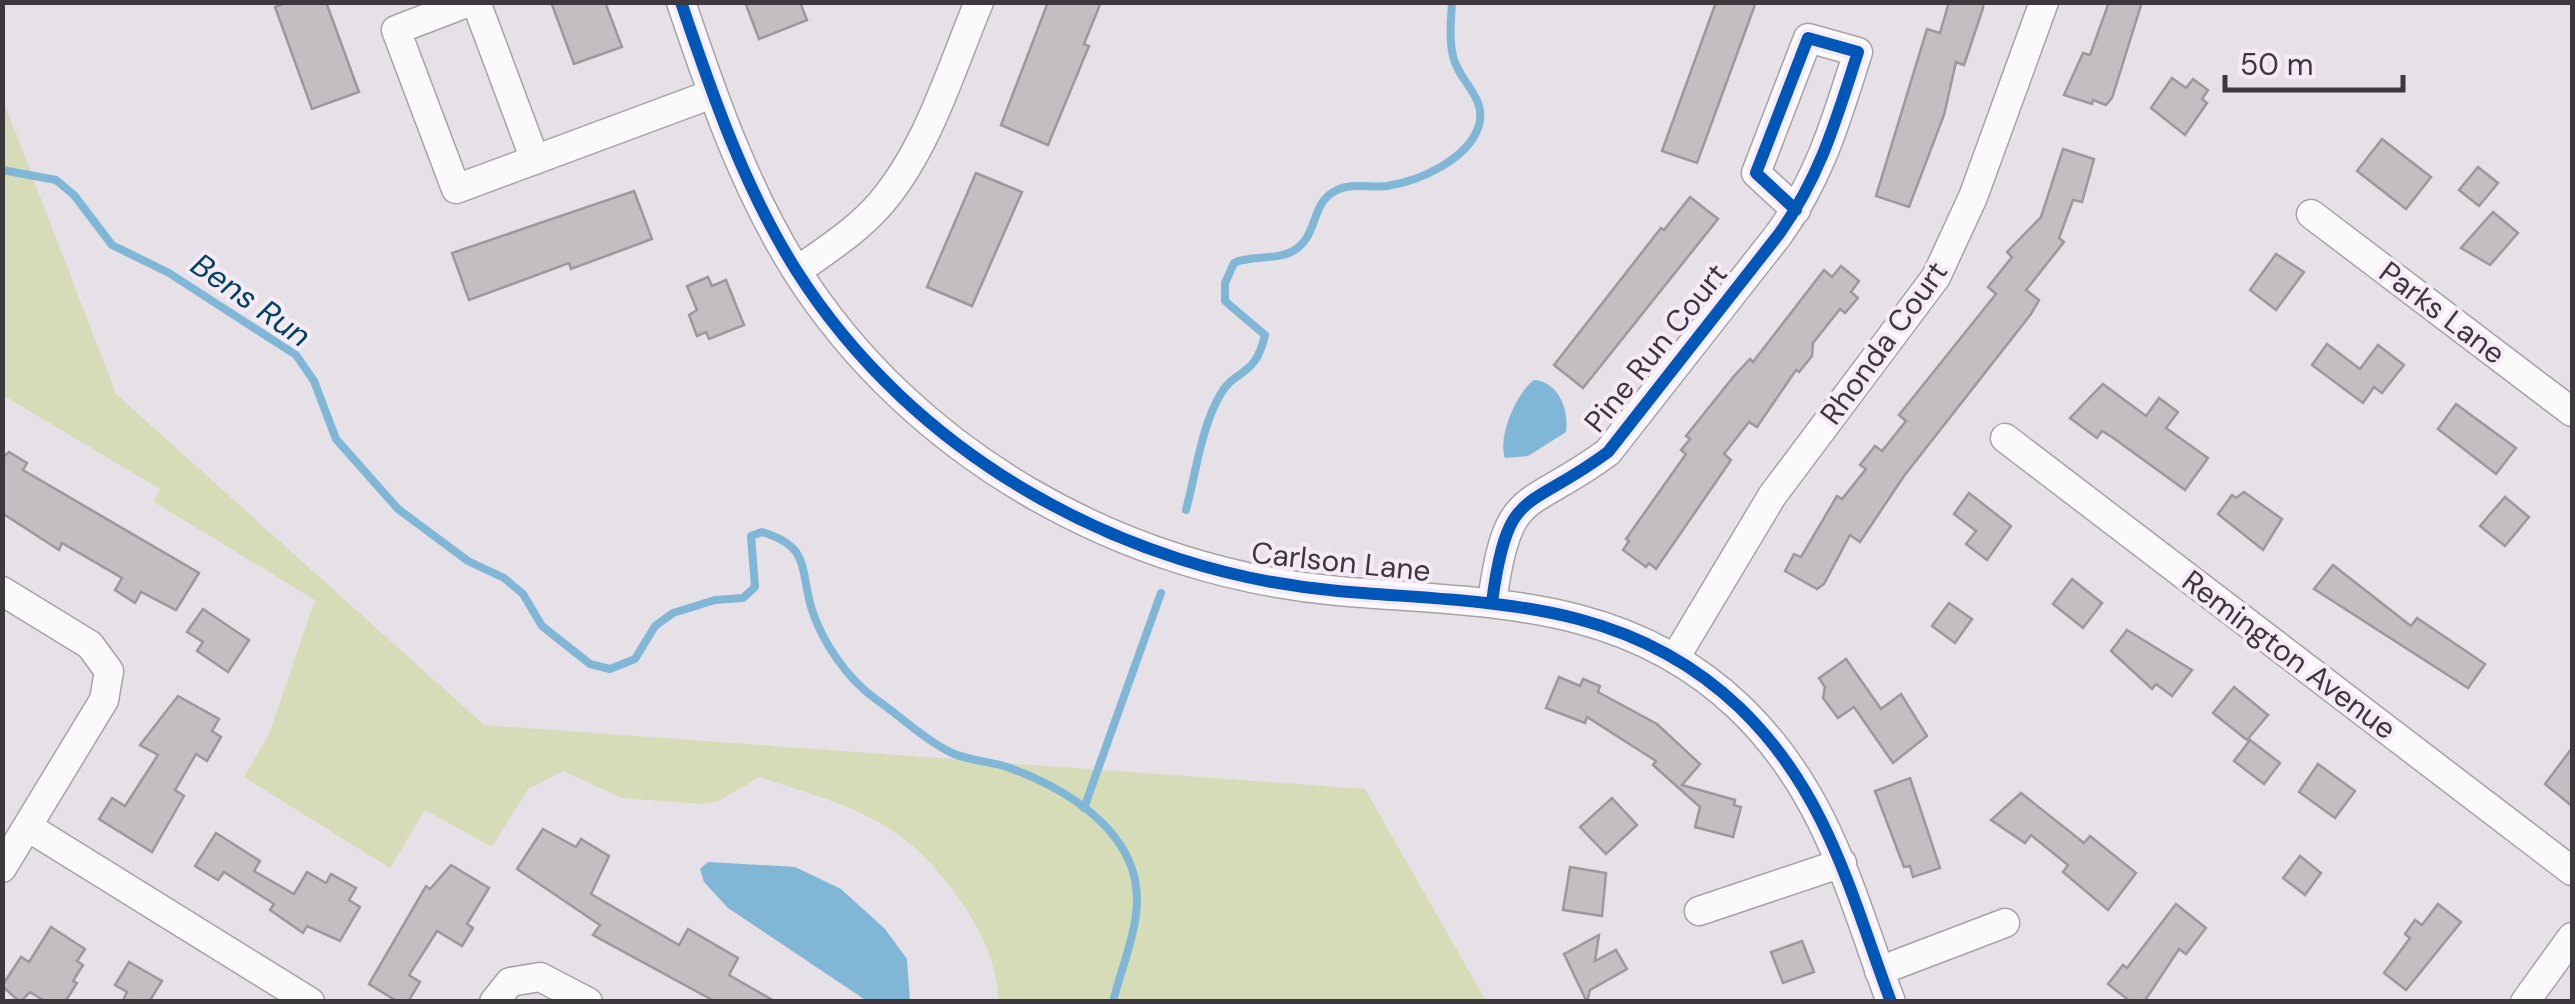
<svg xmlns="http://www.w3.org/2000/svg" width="2575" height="1004" font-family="'DM Sans',sans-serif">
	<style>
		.green { fill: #d6dcb8 }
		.water { fill: #80b6d6 }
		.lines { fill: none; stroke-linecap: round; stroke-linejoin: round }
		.stream { stroke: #80b6d6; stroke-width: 8 }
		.building { fill: #c4bec3; stroke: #9d989d; stroke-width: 2.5 }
		.minor-casing { stroke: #a7a2a8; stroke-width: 31 }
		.minor { stroke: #fbfafb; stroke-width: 28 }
		.cycleway-casing { stroke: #f6eaf7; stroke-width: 19 }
		.cycleway { stroke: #0057b8; stroke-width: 12 }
		.labels { text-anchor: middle; stroke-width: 8; stroke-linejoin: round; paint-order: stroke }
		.street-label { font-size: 30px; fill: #3d383d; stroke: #f6eaf7 }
		.water-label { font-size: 32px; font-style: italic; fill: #004562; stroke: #f6eaf7 }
	</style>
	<rect width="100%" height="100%" fill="#e6e0e7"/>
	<path class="green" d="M3 100 116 394 484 725 1365 789 1486 1001H998C998 969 984 936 966 909 907 819 857 809 759 777L719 801 702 804 622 798 563 771 528 789 492 847 425 810 390 868 244 777 269 734 315 600 154 502 160 489 3 395Z"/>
	<g class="water">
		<path d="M1534 380C1559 382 1569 410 1566 432L1528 456 1505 458C1497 437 1517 392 1534 380Z"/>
		<path d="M708 862 795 867 841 889 885 929 907 959 910 1001H867L728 908 704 882 700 869Z"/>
	</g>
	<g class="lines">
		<g class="stream">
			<path d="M2 170 56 180 74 195 112 245 169 273 296 355 314 381 336 439 398 509 468 561 504 578 523 594 542 626 590 664 610 669 635 659 655 626 673 613 715 600 743 598 755 587 751 536 762 532C810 546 800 568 811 607 822 642 847 679 877 700 900 716 926 741 952 753 967 760 987 761 1004 766 1051 782 1108 813 1129 861 1150 908 1124 955 1113 1002"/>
			<path d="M1186 510C1196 473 1201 428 1220 395 1236 367 1255 379 1265 335L1225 301V283L1234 263C1253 254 1276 261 1293 251 1319 236 1310 204 1335 191 1351 182 1370 188 1387 186 1420 181 1469 159 1479 125 1487 97 1458 81 1453 56 1449 39 1451 20 1452 2"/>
			<path d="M1084 808 1161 593"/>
		</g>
	</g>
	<g class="building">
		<path d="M288 2H326L359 92 312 109 275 7Z"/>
		<path d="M551 2H605L622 47 574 64Z"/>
		<path d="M745 2H800L807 20 759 39Z"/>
		<path d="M1048 2H1101L1084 44 1089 46 1048 145 1001 125Z"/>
		<path d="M1716 2H1756L1697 163 1662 151Z"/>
		<path d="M1949 2H1983V8L1964 65 1956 62 1944 115 1909 207 1876 196 1927 29 1940 33Z"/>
		<path d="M2109 2H2142L2112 98 2106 105 2093 100 2092 104 2064 95 2083 53 2090 55Z"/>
		<path d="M2172 78 2186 88 2193 79 2208 90 2202 99 2207 103 2185 135 2151 108Z"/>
		<path d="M2382 139 2431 177 2406 209 2357 171Z"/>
		<path d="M2063 149 2094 159 2082 202 2073 200 2059 238 2064 242 2026 290 2039 300 2031 314 1904 476 1860 542 1850 535 1824 584 1817 589 1785 571 1794 554 1801 557 1837 496 1842 499 1866 469 1860 465 1875 446 1882 451 1906 421 1899 415 1996 294 1988 287 2012 257 2007 252 2041 217Z"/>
		<path d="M2478 167 2498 183 2479 206 2459 190Z"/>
		<path d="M976 173 1022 192 972 306 927 287Z"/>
		<path d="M634 191 652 239 571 269 569 263 469 300 452 253Z"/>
		<path d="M1690 197 1718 219 1583 388 1554 365 1661 228 1664 230Z"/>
		<path d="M2493 212 2518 233 2490 265 2461 248Z"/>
		<path d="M2276 254 2304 272 2276 310 2250 290Z"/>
		<path d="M1841 266 1859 281 1851 292 1858 298 1845 313 1840 309 1813 343 1812 356 1799 372 1796 370 1757 427 1749 422 1724 454 1731 460 1656 569 1649 563 1646 567 1623 550 1629 541 1626 539 1686 454 1681 450 1690 439 1686 436 1734 376 1750 359 1753 362 1824 270 1832 277Z"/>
		<path d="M708 277 712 286 726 280 744 325 709 339 706 332 697 336 689 315 697 310 687 286Z"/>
		<path d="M2327 344 2360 369 2378 345 2404 365 2382 393 2374 387 2363 403 2312 365Z"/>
		<path d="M2103 384 2146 416 2159 398 2178 412 2166 428 2208 458 2185 490 2112 437 2102 431 2097 438 2070 418Z"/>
		<path d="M2456 404 2516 448 2496 474 2438 429Z"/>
		<path d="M9 452 27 463 23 470 199 573 176 610 141 592 135 603 115 590 122 578 62 543 59 550 2 513V458Z"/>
		<path d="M2244 492 2282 519 2263 550 2218 514 2232 495 2236 498Z"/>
		<path d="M1969 493 2011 526 1987 560 1966 544 1976 531 1954 514Z"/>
		<path d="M2505 497 2529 517 2505 546 2480 526Z"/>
		<path d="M2333 565 2411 626 2417 618 2485 664 2468 688 2314 589Z"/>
		<path d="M2072 579 2102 603 2083 628 2053 604Z"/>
		<path d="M1949 603 1972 619 1955 643 1932 626Z"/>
		<path d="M203 609 249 640 228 672 197 651 203 642 187 632Z"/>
		<path d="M2127 630 2192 670 2172 696 2156 684 2152 689 2111 651Z"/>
		<path d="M1846 659 1881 709 1901 694 1927 736 1893 763 1854 707 1838 718 1823 698 1825 687 1819 678Z"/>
		<path d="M1559 677 1580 686 1583 679 1600 686 1598 692 1657 724 1700 764 1682 785 1735 800 1734 805 1741 807 1733 837 1695 827 1700 807 1653 765 1656 761 1587 717 1585 723 1546 708Z"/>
		<path d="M2234 687 2268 715 2247 740 2213 713Z"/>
		<path d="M178 696 219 719 212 731 221 737 207 761 196 754 175 790 184 796 152 852 99 819 112 798 125 806 158 755 140 745Z"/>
		<path d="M2250 740 2280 763 2264 784 2234 761Z"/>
		<path d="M2572 748V806L2545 784Z"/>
		<path d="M2318 764 2355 791 2335 818 2299 792Z"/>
		<path d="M1910 778 1940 868 1913 877 1910 866 1904 867 1875 791Z"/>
		<path d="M2021 793 2084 843 2090 836 2136 873 2108 910 2063 872 2068 865 2031 835 2025 843 1991 820Z"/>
		<path d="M1612 798 1637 825 1606 854 1580 827Z"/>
		<path d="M543 829 576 847 581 839 609 856 591 894 679 945 688 929 738 958 729 975 776 1002H716L593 935 600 925 517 869Z"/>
		<path d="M216 833 260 861 254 871 294 894 307 872 326 883 331 874 356 888 349 900 360 907 340 941 307 926 303 933 270 910 274 904 224 872 218 880 195 866Z"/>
		<path d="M2300 856 2321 873 2305 895 2283 878Z"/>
		<path d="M451 865 489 888 467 924 473 928 462 946 437 931 409 975 420 982 408 1002H398L369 984 426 886 430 889Z"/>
		<path d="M1570 867 1606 873 1602 916 1563 910Z"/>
		<path d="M2176 904 2206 928 2186 954 2179 949 2144 1002H2131L2108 984 2123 965 2127 968Z"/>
		<path d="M2438 904 2461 922 2406 990 2384 973 2410 938 2405 934 2415 920 2422 925Z"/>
		<path d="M51 927 85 949 77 961 83 965 73 981 77 983 65 1002H46L30 992 20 1002 2 986 21 957 29 962Z"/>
		<path d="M1599 935 1595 961 1616 950 1627 969 1590 990 1587 1002 1564 954Z"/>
		<path d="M1802 941 1814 972 1783 983 1771 952Z"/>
		<path d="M129 962 162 981 149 1002H122L127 992 115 985Z"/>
	</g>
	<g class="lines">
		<defs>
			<g id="minor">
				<path d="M469 2 396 30 456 189 712 94"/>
				<path d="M476 2 535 160"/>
				<path d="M681 2C712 94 744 187 796 270 913 455 1123 572 1338 591 1486 604 1624 597 1740 708 1827 792 1850 892 1891 1002"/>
				<path d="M2311 214 2572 412"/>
				<path d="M797 271C826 250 857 231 881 203 928 148 951 69 979 2"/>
				<path d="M2005 438 2572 871"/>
				<path d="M2 591 90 645 109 671 104 700 2 868"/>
				<path d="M1492 602C1508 484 1526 513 1608 452L1779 234C1821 175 1836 120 1858 52L1808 38 1756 173 1796 210"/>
				<path d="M1675 658 1772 496 1936 277 1973 197 2044 2"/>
				<path d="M28 827 310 1002"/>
				<path d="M1699 911 1842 863"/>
				<path d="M1879 971 2005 923"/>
				<path d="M494 1002 510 982 540 977 588 1002"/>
				<path d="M2525 1002 2572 937"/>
			</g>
		</defs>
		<use href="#minor" class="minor-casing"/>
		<use href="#minor" class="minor"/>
		<defs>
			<g id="cycleway">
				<path d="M681 2C712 94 744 187 796 270 913 455 1123 572 1338 591 1486 604 1624 597 1740 708 1827 792 1850 892 1891 1002"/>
				<path d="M1492 602C1508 484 1526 513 1608 452L1779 234C1821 175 1836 120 1858 52L1808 38 1756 173 1796 210"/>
			</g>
		</defs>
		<use href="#cycleway" class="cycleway-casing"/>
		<use href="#cycleway" class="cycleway"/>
	</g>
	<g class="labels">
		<g class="street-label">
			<text transform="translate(2442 313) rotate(37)" y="10">Parks Lane</text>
			<text transform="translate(1884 343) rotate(-54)" y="10">Rhonda Court</text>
			<text transform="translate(1656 348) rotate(-51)" y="10">Pine Run Court</text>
			<text transform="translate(1341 562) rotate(6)" y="10">Carlson Lane</text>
			<text transform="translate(2289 655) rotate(37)" y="10">Remington Avenue</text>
		</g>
		<g class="water-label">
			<text transform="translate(251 300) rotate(35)" y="11">Bens Run</text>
		</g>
	</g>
	<rect width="2575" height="1004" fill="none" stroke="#3d383d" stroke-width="10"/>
	<path d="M2225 75v15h178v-15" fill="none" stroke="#3d383d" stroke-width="5"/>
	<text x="2240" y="75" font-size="30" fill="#3d383d" stroke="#f6eaf7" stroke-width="8" paint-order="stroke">50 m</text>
</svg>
